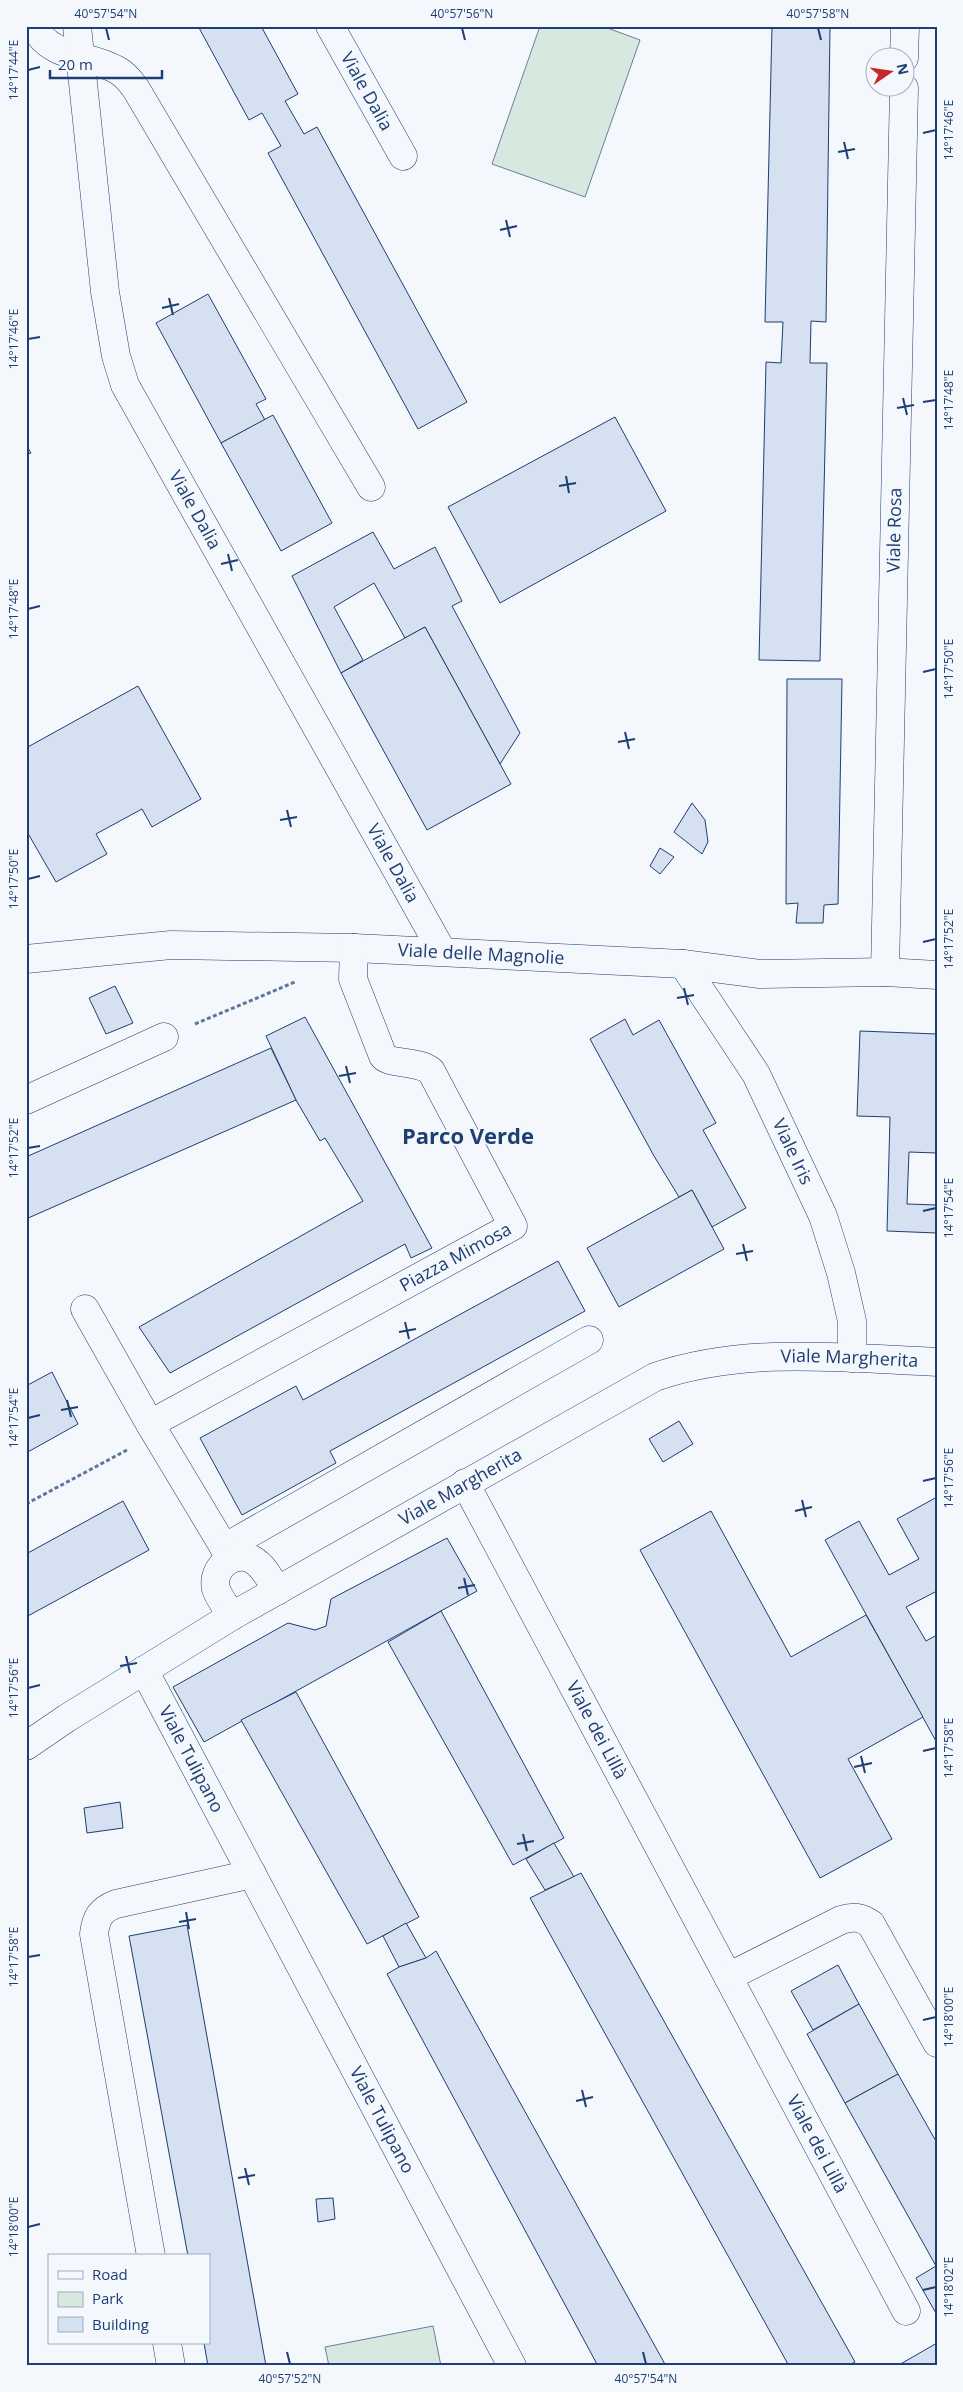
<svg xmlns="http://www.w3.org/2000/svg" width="963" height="2392" font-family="'Open Sans',sans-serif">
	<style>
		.green { fill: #d7e8df; stroke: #687fa3 }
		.building { fill: #d5e0f0; stroke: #1d3f73 }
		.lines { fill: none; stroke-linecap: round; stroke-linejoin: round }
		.minor-casing { stroke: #1d3f73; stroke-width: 29 }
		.path { stroke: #5e769c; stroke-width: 3; stroke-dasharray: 4 2.5; stroke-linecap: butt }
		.minor { stroke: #f4f7fb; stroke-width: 28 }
		.ticks { fill: none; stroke: #1d3f73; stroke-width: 2 }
		.labels { text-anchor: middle; stroke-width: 4; stroke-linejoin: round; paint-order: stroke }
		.street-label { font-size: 18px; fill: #1d3f73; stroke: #f4f7fb }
		.district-label { font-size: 22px; font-weight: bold; fill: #1d3f73; stroke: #f4f7fb }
		.neatline { fill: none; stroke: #1d3f73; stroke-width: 2 }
		.ticks-label { font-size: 12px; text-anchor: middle; fill: #1d3f73 }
	</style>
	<rect width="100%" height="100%" fill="#f4f7fb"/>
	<g class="green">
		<path d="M540 26H602L640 40 585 197 492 164Z"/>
		<path d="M433 2326 441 2366H329L325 2347Z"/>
	</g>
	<g class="building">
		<path d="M198 26H261L298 94 285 101 304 134 317 127 467 402 418 429 268 153 281 146 262 113 249 120Z"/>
		<path d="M772 26H830L826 322 811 321 810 363H827L820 661 759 660 766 362 781 363 783 322H765Z"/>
		<path d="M208 294 266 399 256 404 265 420 221 443 156 323Z"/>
		<path d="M273 415 332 523 281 551 221 443Z"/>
		<path d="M615 417 666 511 500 603 448 507Z"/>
		<path d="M26 445 31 453 26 455Z"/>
		<path d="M373 532 394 569 435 547 462 601 452 606 520 733 500 764 425 627 405 638 374 583 334 607 363 660 341 673 292 576Z"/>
		<path d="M425 627 511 784 427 830 341 673Z"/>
		<path d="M787 679H842L838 904 824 905 823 923H796L798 903 786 904Z"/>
		<path d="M138 686 201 799 152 827 142 809 96 834 107 854 56 882 26 830V748Z"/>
		<path d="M692 803 705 820 708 842 702 854 674 832Z"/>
		<path d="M660 848 674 857 660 874 650 866Z"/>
		<path d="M115 986 133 1023 106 1034 89 998Z"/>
		<path d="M305 1017 432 1248 411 1258 405 1244 170 1373 139 1327 363 1201 325 1138 320 1141 296 1100 266 1036Z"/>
		<path d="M625 1019 633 1035 659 1020 716 1123 703 1130 746 1208 712 1227 692 1190 679 1197 654 1156 590 1039Z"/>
		<path d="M860 1031 937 1034V1153L909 1152 907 1204 937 1205V1233L887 1231 890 1117 857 1116Z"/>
		<path d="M271 1048 296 1100 26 1219V1157Z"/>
		<path d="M692 1190 724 1249 619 1307 587 1248Z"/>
		<path d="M558 1261 585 1311 330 1451 336 1463 242 1515 200 1438 296 1386 303 1400Z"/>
		<path d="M52 1372 78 1424 26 1453V1386Z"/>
		<path d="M679 1421 693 1444 663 1462 649 1439Z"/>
		<path d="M937 1497V1591L906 1607 926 1641 937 1635V1743L825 1540 859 1521 889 1575 919 1559 897 1519Z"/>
		<path d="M123 1501 149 1550 26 1617V1554Z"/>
		<path d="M711 1511 791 1657 866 1615 923 1717 848 1759 892 1839 820 1878 640 1550Z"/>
		<path d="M447 1538 477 1591 204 1742 173 1687 288 1623 315 1630 326 1626 331 1599Z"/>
		<path d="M441 1611 564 1838 513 1865 388 1642Z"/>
		<path d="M296 1692 419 1917 367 1944 241 1720Z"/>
		<path d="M120 1802 123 1828 87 1833 84 1808Z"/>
		<path d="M554 1843 574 1877 545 1890 526 1859Z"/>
		<path d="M581 1873 855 2362 847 2366H789L530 1898Z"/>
		<path d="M406 1923 426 1958 399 1967 383 1936Z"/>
		<path d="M187 1925 266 2366H208L204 2343H209V2256H188L129 1936Z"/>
		<path d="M436 1951 666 2366H598L387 1974 399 1967 426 1958Z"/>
		<path d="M838 1965 859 2004 813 2030 791 1991Z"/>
		<path d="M859 2004 898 2074 845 2103 807 2034Z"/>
		<path d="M898 2074 937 2143 936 2266 845 2103Z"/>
		<path d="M333 2198 335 2219 318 2222 316 2199Z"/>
		<path d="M936 2266H937V2315L916 2278Z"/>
		<path d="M937 2343V2366H897Z"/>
	</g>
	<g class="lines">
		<defs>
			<g id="minor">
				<path d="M34 26C51 60 88 53 117 70 125 74 131 82 136 89L371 487"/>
				<path id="s1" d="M77 26 105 292 116 356 125 385 442 951"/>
				<path id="s2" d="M330 26 403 156"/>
				<path d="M904 58 905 26"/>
				<path id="s3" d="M26 959 171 945 354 948 683 964 760 974 885 972 937 975"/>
				<path id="s4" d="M683 964 756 1074 823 1216 841 1273 852 1321V1358"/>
				<path id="s5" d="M885 972 904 88"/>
				<path d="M26 1100 164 1037"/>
				<path d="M85 1309 150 1424 231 1559"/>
				<path id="s6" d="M150 1424 513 1226 431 1071C417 1060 391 1065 383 1056L353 979 354 948"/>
				<path id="s7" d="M465 1483 906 2311"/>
				<path d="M224 1548 589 1340"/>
				<path d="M232 1616C227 1608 219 1598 216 1589 211 1568 234 1549 253 1560 264 1566 271 1581 277 1591"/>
				<path id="s8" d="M144 1670 512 2366"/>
				<path id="s9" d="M26 1746 67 1718 232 1616 655 1377C745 1346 844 1358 937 1362"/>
				<path d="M728 1977 841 1920C853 1916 861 1917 871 1924L937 2043"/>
				<path d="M151 2256 94 1934C96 1918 100 1910 116 1904L252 1874"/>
				<path d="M167 2343 171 2366"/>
			</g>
		</defs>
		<use href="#minor" class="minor-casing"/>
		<g class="path">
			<path d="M195 1024 295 982"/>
			<path d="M26 1504 127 1450"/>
			<path d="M26 1780V1790"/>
		</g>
		<use href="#minor" class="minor"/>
	</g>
	<path class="ticks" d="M106 28 109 40M462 28 465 40M818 28 821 40M28 70 40 67M923 133 936 130M844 142 848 159M838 152 855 149M506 220 510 237M500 230 517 226M169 298 173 315M162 308 179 304M28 339 40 337M903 398 907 415M923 402 936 400M897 408 914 405M566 476 569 493M559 486 576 483M228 554 232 571M221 564 238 560M28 609 40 606M923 672 936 669M625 732 629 749M618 742 635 739M287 810 291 827M280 820 297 817M28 879 40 876M923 942 936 939M684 988 688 1005M677 998 694 995M346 1066 350 1083M339 1076 356 1073M28 1148 40 1146M923 1211 936 1208M743 1244 747 1261M736 1254 753 1251M405 1322 409 1339M399 1332 416 1329M67 1400 71 1417M61 1410 78 1407M28 1418 40 1415M923 1481 936 1478M802 1500 806 1517M795 1511 812 1507M464 1578 468 1595M458 1588 475 1585M126 1656 130 1673M120 1666 137 1663M28 1688 40 1685M923 1751 936 1748M861 1756 865 1773M854 1767 872 1763M523 1834 527 1851M517 1844 534 1841M186 1912 189 1929M179 1922 196 1919M28 1957 40 1955M923 2020 936 2017M582 2090 586 2107M576 2101 593 2097M245 2168 249 2185M238 2178 255 2175M28 2227 40 2224M923 2290 936 2287M287 2352 290 2364M643 2352 646 2364"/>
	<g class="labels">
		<g class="street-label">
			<text dy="6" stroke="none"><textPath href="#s2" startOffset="75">Viale Dalia</textPath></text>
			<text dy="6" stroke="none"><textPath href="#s1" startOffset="506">Viale Dalia</textPath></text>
			<text dy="6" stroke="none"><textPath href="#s5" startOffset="442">Viale Rosa</textPath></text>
			<text dy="6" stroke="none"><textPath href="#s1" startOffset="911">Viale Dalia</textPath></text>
			<text dy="6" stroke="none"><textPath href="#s3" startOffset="456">Viale delle Magnolie</textPath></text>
			<text dy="6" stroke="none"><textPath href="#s4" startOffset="218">Viale Iris</textPath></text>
			<text dy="6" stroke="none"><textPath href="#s6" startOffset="348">Piazza Mimosa</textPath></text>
			<text dy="6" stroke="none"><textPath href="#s9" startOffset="926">Viale Margherita</textPath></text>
			<text dy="6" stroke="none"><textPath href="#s9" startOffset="506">Viale Margherita</textPath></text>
			<text dy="6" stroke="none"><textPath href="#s7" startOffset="280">Viale dei Lillà</textPath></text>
			<text dy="6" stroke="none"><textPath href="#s8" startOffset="101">Viale Tulipano</textPath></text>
			<text dy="6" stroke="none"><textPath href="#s8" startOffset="509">Viale Tulipano</textPath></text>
			<text dy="6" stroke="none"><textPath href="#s7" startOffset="749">Viale dei Lillà</textPath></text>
		</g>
		<g class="district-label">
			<text x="468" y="1144">Parco Verde</text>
		</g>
	</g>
	<rect width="963" height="2392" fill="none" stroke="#f4f7fb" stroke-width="55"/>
	<rect x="48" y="2254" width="162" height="90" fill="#f4f7fb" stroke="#9eadc5"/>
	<rect x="58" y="2271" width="25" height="8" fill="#f4f7fb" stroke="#9eadc5"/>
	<text x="92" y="2280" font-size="15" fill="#1d3f73">Road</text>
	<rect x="58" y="2292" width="25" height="15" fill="#d7e8df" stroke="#9eadc5"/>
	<text x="92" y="2304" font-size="15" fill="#1d3f73">Park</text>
	<rect x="58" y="2317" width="25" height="15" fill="#d5e0f0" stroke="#9eadc5"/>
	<text x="92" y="2330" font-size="15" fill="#1d3f73">Building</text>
	<g transform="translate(890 72) rotate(77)"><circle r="24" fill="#f4f7fb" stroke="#9eadc5"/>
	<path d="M0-4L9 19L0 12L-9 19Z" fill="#c62828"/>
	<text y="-8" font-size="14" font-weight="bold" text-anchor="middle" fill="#1d3f73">N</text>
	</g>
	<path d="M50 70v8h112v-8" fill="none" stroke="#1d3f73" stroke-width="2.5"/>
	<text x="58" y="70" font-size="15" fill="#1d3f73" stroke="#f4f7fb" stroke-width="4" paint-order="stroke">20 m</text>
	<rect x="28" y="28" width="908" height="2336" class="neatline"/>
	<g class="ticks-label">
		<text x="106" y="18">40°57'54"N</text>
		<text x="462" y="18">40°57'56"N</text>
		<text x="818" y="18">40°57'58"N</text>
		<text transform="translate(14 70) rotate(-90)" y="4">14°17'44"E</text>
		<text transform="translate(949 130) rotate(-90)" y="4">14°17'46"E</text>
		<text transform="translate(14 339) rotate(-90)" y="4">14°17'46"E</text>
		<text transform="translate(949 400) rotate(-90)" y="4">14°17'48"E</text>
		<text transform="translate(14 609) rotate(-90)" y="4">14°17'48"E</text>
		<text transform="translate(949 669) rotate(-90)" y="4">14°17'50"E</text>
		<text transform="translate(14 879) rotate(-90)" y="4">14°17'50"E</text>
		<text transform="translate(949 939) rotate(-90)" y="4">14°17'52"E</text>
		<text transform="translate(14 1148) rotate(-90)" y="4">14°17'52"E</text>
		<text transform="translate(949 1208) rotate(-90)" y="4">14°17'54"E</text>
		<text transform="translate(14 1418) rotate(-90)" y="4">14°17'54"E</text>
		<text transform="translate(949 1478) rotate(-90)" y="4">14°17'56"E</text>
		<text transform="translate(14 1688) rotate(-90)" y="4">14°17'56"E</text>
		<text transform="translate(949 1748) rotate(-90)" y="4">14°17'58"E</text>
		<text transform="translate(14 1957) rotate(-90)" y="4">14°17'58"E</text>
		<text transform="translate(949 2017) rotate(-90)" y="4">14°18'00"E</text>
		<text transform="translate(14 2227) rotate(-90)" y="4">14°18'00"E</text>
		<text transform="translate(949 2287) rotate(-90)" y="4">14°18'02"E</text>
		<text x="290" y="2383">40°57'52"N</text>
		<text x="646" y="2383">40°57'54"N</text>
	</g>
</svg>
